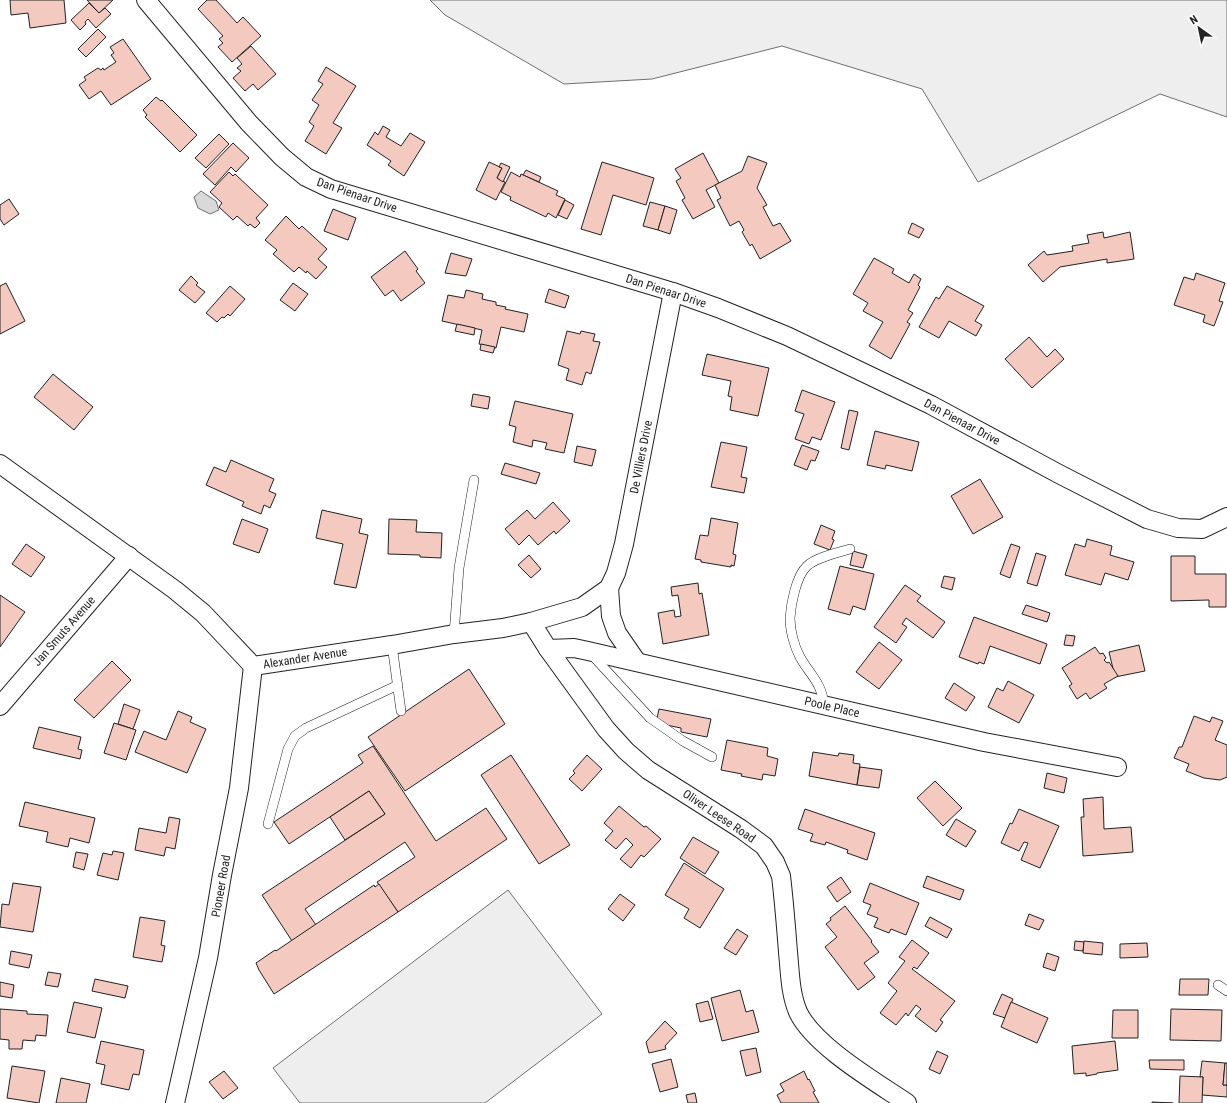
<svg xmlns="http://www.w3.org/2000/svg" width="1227" height="1103" font-family="'Roboto Condensed',sans-serif">
	<style>
		.green { fill: #eee; stroke: #6f6f6f }
		.water { fill: #d9d9d9; stroke: #6f6f6f }
		.building { fill: #f3c9c0; stroke: #222 }
		.lines { fill: none; stroke-linecap: round; stroke-linejoin: round }
		.service-casing { stroke: #222; stroke-width: 10 }
		.minor-casing { stroke: #222; stroke-width: 20 }
		.service { stroke: #fff; stroke-width: 9 }
		.minor { stroke: #fff; stroke-width: 18 }
		.labels { text-anchor: middle; stroke-width: 3; stroke-linejoin: round; paint-order: stroke }
		.street-label { font-size: 12px; fill: #222; stroke: #fff }
	</style>
	<rect width="100%" height="100%" fill="#fff"/>
	<g class="green">
		<path d="M430 0H1227V117L1160 94 978 182 922 89 782 46 652 79 564 84 445 15Z"/>
		<path d="M508 890 602 1014 485 1103H300L273 1068Z"/>
	</g>
	<path class="water" d="M201 191 216 201 219 210 210 214 198 208 194 197Z"/>
	<g class="building">
		<path d="M10 0H64L66 23 30 28 28 13 11 15Z"/>
		<path d="M87 0H113L99 13Z"/>
		<path d="M207 0H216L237 23 243 17 261 36 232 62 218 47 223 43 219 39 223 36 198 9Z"/>
		<path d="M89 3 99 13 105 8 111 14 96 28 88 19 85 22 86 24 80 30 71 20Z"/>
		<path d="M98 29 106 37 86 57 78 49Z"/>
		<path d="M123 39 151 79 111 105 101 91 89 99 79 85 86 80 84 77 98 68 101 70 103 68 104 70 116 62 111 55 114 53 110 47Z"/>
		<path d="M251 46 276 74 258 90 253 84 245 91 233 78 241 71 237 68 242 64 237 58Z"/>
		<path d="M326 67 356 86 333 123 342 128 326 154 305 141 314 126 309 122 319 105 312 100 323 84 318 81Z"/>
		<path d="M156 97 161 101 162 100 197 135 180 152 145 117 147 115 143 110Z"/>
		<path d="M383 126 390 130 386 137 401 146 410 133 425 142 404 176 388 165 391 161 367 145 375 132 378 135Z"/>
		<path d="M219 134 229 144 206 168 195 158Z"/>
		<path d="M233 143 249 158 236 172 231 167 215 185 203 174Z"/>
		<path d="M703 153 719 183 706 190 715 207 693 219 682 200 685 198 676 181 681 178 675 169Z"/>
		<path d="M748 156 767 163 757 188 767 205 763 207 773 226 780 223 791 241 760 259 752 244 750 246 742 232 744 230 739 221 730 226 717 200 721 198 715 185 742 171Z"/>
		<path d="M489 162 502 168 497 178 505 182 496 200 476 190Z"/>
		<path d="M602 162 654 178 646 205 613 195 601 235 581 229Z"/>
		<path d="M501 163 510 167 503 182 497 178 502 168 499 167Z"/>
		<path d="M526 170 541 177 539 182 523 175Z"/>
		<path d="M229 172 233 176 235 174 268 205 256 218 260 223 255 228 250 224 248 226 237 216 233 220 219 207 222 203 210 192Z"/>
		<path d="M511 172 520 177 521 174 558 191 556 195 565 199 556 218 548 213 546 217 510 200 511 197 501 192Z"/>
		<path d="M9 199 19 214 4 225 0 219V205Z"/>
		<path d="M565 200 574 205 567 219 558 215Z"/>
		<path d="M650 202 665 206 658 230 643 226Z"/>
		<path d="M665 206 677 210 670 234 658 230Z"/>
		<path d="M333 209 356 218 348 240 324 231Z"/>
		<path d="M286 216 299 229 302 226 327 249 318 259 327 267 316 279 307 271 306 273 299 267 294 272 273 254 277 250 265 240Z"/>
		<path d="M912 223 924 229 919 238 908 233Z"/>
		<path d="M1103 232 1104 238 1130 232 1134 259 1107 263V259L1060 267 1043 282 1028 265 1044 251 1047 255 1073 251 1072 246 1089 243 1087 235Z"/>
		<path d="M405 251 418 269 416 271 425 283 401 301 393 290 385 296 371 277Z"/>
		<path d="M451 253 472 259 466 276 445 273Z"/>
		<path d="M874 258 894 269 892 273 909 283 914 274 921 279 918 285 920 287 908 310 913 313 907 322 910 324 891 359 869 346 883 322 863 311 868 303 853 294Z"/>
		<path d="M1196 273 1225 283 1219 301 1223 302 1214 326 1203 322 1205 315 1174 305 1184 277 1194 280Z"/>
		<path d="M191 276 198 283 196 285 205 292 195 303 179 290Z"/>
		<path d="M6 283 25 321 0 334V286Z"/>
		<path d="M293 283 308 294 295 311 280 300Z"/>
		<path d="M230 286 245 299 230 316 228 314 224 318 222 317 217 322 206 313Z"/>
		<path d="M947 286 984 306 975 321 982 325 976 336 949 321 939 338 919 327 936 297 939 299Z"/>
		<path d="M549 289 569 296 565 308 545 302Z"/>
		<path d="M466 290 483 294 482 299 496 302V305L506 307 505 309 528 314 524 332 501 327 496 348 479 344 482 330 442 321 448 295 464 298Z"/>
		<path d="M457 324 475 328 474 335 455 331Z"/>
		<path d="M567 331 580 334 581 331 595 334 593 341 600 342 591 374 586 372 582 385 566 380 569 369 558 365Z"/>
		<path d="M1029 337 1047 357 1055 349 1064 359 1032 388 1005 359Z"/>
		<path d="M481 344 495 347 493 353 480 350Z"/>
		<path d="M707 354 769 368 758 416 730 410 732 397 728 396 731 381 702 375Z"/>
		<path d="M53 374 93 407 74 430 34 397Z"/>
		<path d="M802 390 835 402 821 440 812 437 809 444 795 439 804 414 795 411Z"/>
		<path d="M473 394 490 397 488 409 471 406Z"/>
		<path d="M515 401 573 414 564 453 545 449 547 443 533 440 532 447 513 442 516 427 509 425Z"/>
		<path d="M849 410 858 412 849 450 841 448Z"/>
		<path d="M875 431 919 442 912 471 886 465 885 469 867 465Z"/>
		<path d="M721 442 747 447 741 477 747 478 744 493 711 487Z"/>
		<path d="M802 445 819 451 815 461 811 460 807 470 794 465Z"/>
		<path d="M577 446 596 450 592 466 574 462Z"/>
		<path d="M231 460 274 479 269 491 276 494 270 508 264 505 261 514 242 506 244 502 206 485 214 467 226 472Z"/>
		<path d="M505 463 540 473 536 484 501 474Z"/>
		<path d="M980 479 1003 517 973 534 951 496Z"/>
		<path d="M553 502 570 521 556 534 554 531 538 545 529 535 519 545 505 529 527 510 535 519Z"/>
		<path d="M322 510 362 519 359 533 368 535 356 588 334 584 343 544 316 538Z"/>
		<path d="M711 518 738 523 733 554 736 555 734 566 731 565V567L701 562V560L695 559 700 535 708 536Z"/>
		<path d="M242 519 268 529 259 553 233 544Z"/>
		<path d="M389 519 417 520 416 532 442 533 441 558 420 557V555L388 554Z"/>
		<path d="M821 525 835 531 832 539 834 540 830 550 814 544Z"/>
		<path d="M1087 539 1112 546 1110 555 1134 562 1128 580 1105 573 1101 585 1065 575 1075 544 1085 547Z"/>
		<path d="M26 544 45 557 31 577 12 564Z"/>
		<path d="M1011 544 1020 547 1010 578 1000 574Z"/>
		<path d="M853 551 867 555 863 568 850 565Z"/>
		<path d="M1036 553 1046 556 1037 586 1027 583Z"/>
		<path d="M529 555 541 569 531 578 518 565Z"/>
		<path d="M1171 556H1195V574H1226V607H1209V600L1171 601Z"/>
		<path d="M840 566 874 574 865 610 853 606 850 615 828 609Z"/>
		<path d="M944 576 955 578 952 590 941 587Z"/>
		<path d="M698 583 699 594 702 593 709 635 663 644 658 613 674 610 675 617 681 616 678 595 672 596 671 587Z"/>
		<path d="M905 585 921 596 917 601 945 622 933 638 906 618 902 624 907 627 896 643 874 627Z"/>
		<path d="M0 595 25 612 0 647Z"/>
		<path d="M1026 605 1050 613 1047 622 1022 614Z"/>
		<path d="M974 617 1047 644 1040 664 990 646 984 664 979 662 978 664 959 657Z"/>
		<path d="M1066 635 1075 636 1073 646 1064 645Z"/>
		<path d="M879 642 902 660 879 689 856 672Z"/>
		<path d="M1139 645 1145 671 1115 677 1109 652Z"/>
		<path d="M1095 647 1100 654 1103 653 1106 658 1104 660 1107 663 1109 662 1118 676 1104 684 1107 688 1090 699 1086 693 1077 699 1069 686 1072 684 1062 668Z"/>
		<path d="M112 661 131 680 94 718 74 700Z"/>
		<path d="M469 669 505 724 405 791 368 737Z"/>
		<path d="M1008 681 1034 695 1019 723 988 707 997 688 1003 691Z"/>
		<path d="M954 683 975 697 966 711 945 698Z"/>
		<path d="M124 704 140 710 133 729 118 724Z"/>
		<path d="M659 709 711 719 707 737 681 732V728L656 723Z"/>
		<path d="M178 711 192 717 190 722 206 729 187 773 135 752 144 731 166 740Z"/>
		<path d="M1194 716 1210 722 1212 717 1223 721 1215 740 1227 745V777L1220 780 1204 778 1186 771 1189 764 1174 758 1179 747H1182Z"/>
		<path d="M114 723 136 730 126 760 104 753Z"/>
		<path d="M39 727 81 737 78 749 82 750 80 759 33 748Z"/>
		<path d="M727 740 768 748 767 756 778 759 775 776 763 774 762 780 741 776 742 774 721 770Z"/>
		<path d="M373 746 436 841 486 808 507 839 398 912 377 882 415 857 405 842 305 909 316 925 292 941 262 895 385 814 369 791 289 844 274 822 363 763 358 755Z"/>
		<path d="M813 752 838 756 839 753 854 755 853 763 860 764 857 785 809 776Z"/>
		<path d="M511 755 570 845 539 864 481 775Z"/>
		<path d="M587 755 602 769 582 791 569 779 575 773 573 771Z"/>
		<path d="M860 767 882 770 879 788 857 785Z"/>
		<path d="M1047 773 1067 778 1064 793 1044 788Z"/>
		<path d="M935 781 962 808 943 826 917 798Z"/>
		<path d="M369 791 385 814 345 840 330 817Z"/>
		<path d="M1103 797 1104 829 1131 827 1133 852 1083 856 1081 817H1084L1083 799Z"/>
		<path d="M25 802 95 818 89 843 70 838 68 847 46 842 48 832 19 826Z"/>
		<path d="M619 806 644 827 646 826 661 839 644 857 641 855 631 868 620 859 633 845 626 838 616 849 605 840 613 831 604 823Z"/>
		<path d="M805 809 875 833 867 860 847 853 848 850 826 842 825 845 810 841 813 834 798 829Z"/>
		<path d="M1019 809 1059 826 1040 868 1021 860 1028 843 1024 842 1019 851 1001 843 1010 823 1012 824Z"/>
		<path d="M169 817 180 819 175 849 166 847 164 856 135 850 139 828 166 833Z"/>
		<path d="M956 819 976 831 966 847 946 835Z"/>
		<path d="M693 837 719 852 705 874 680 858Z"/>
		<path d="M113 851 124 853 118 880 97 875 103 853 112 855Z"/>
		<path d="M76 852 88 854 84 870 73 867Z"/>
		<path d="M684 863 724 889 700 928 684 918 689 909 665 895Z"/>
		<path d="M927 876 964 890 960 900 923 887Z"/>
		<path d="M841 877 851 892 837 902 827 887Z"/>
		<path d="M13 883 41 887 33 932 0 927 2 904 9 905Z"/>
		<path d="M870 883 919 903 906 935 891 929 889 933 874 927 878 918 867 914 871 905 863 902Z"/>
		<path d="M379 884 398 912 274 994 259 970 256 963 275 950 276 951 374 885 375 887Z"/>
		<path d="M620 894 635 905 623 921 608 909Z"/>
		<path d="M845 906 872 941 871 942 879 952 864 963 875 977 858 990 825 947 837 937 826 924 831 920 830 918Z"/>
		<path d="M1029 914 1044 920 1039 930 1025 925Z"/>
		<path d="M140 917 165 921 161 945 165 946 162 962 133 957Z"/>
		<path d="M930 917 952 929 947 938 925 926Z"/>
		<path d="M737 929 748 936 736 955 724 948Z"/>
		<path d="M912 940 929 953 917 969 914 967 912 969 955 1001 940 1020 943 1022 936 1032 915 1016 921 1009 916 1005 908 1016 906 1013 896 1025 880 1013 897 991 888 983 905 961 899 957Z"/>
		<path d="M1075 941 1084 942 1083 951 1074 950Z"/>
		<path d="M1084 941 1103 943 1102 955 1083 953Z"/>
		<path d="M1147 943 1148 957 1120 958V944Z"/>
		<path d="M11 951 32 955 29 968 9 964Z"/>
		<path d="M1047 953 1059 957 1055 971 1043 967Z"/>
		<path d="M48 972 61 974 58 987 45 985Z"/>
		<path d="M95 979 128 986 125 998 92 991Z"/>
		<path d="M1180 979H1209L1208 995H1179Z"/>
		<path d="M0 982 14 985 12 998 0 996Z"/>
		<path d="M740 990 746 1012 753 1010 759 1032 722 1041 711 998Z"/>
		<path d="M1002 994 1013 999 1005 1018 993 1014Z"/>
		<path d="M708 1001 713 1019 700 1022 696 1004Z"/>
		<path d="M74 1002 102 1008 95 1038 67 1032Z"/>
		<path d="M1011 1002 1048 1018 1037 1043 1001 1027Z"/>
		<path d="M0 1009 27 1011V1014L48 1015 46 1036 36 1035 35 1041 23 1040 22 1049H9V1040L0 1039Z"/>
		<path d="M1171 1009 1222 1010 1221 1041 1170 1040Z"/>
		<path d="M1113 1010H1138V1038H1112Z"/>
		<path d="M665 1021 677 1033 665 1046 666 1049 649 1053 646 1042Z"/>
		<path d="M101 1041 144 1050 139 1075 133 1074 129 1090 101 1084 105 1065 96 1063Z"/>
		<path d="M1115 1041 1118 1070 1097 1073V1074L1086 1076V1073L1074 1074 1072 1046Z"/>
		<path d="M756 1048 761 1072 746 1076 740 1051Z"/>
		<path d="M937 1051 948 1056 940 1074 929 1069Z"/>
		<path d="M671 1059 678 1087 660 1092 652 1064Z"/>
		<path d="M1149 1060H1184V1070L1150 1069Z"/>
		<path d="M1202 1061 1225 1063 1223 1085H1227V1097L1202 1095 1203 1077H1200Z"/>
		<path d="M1225 1063H1227V1085H1223Z"/>
		<path d="M12 1066 45 1071 39 1103 7 1098Z"/>
		<path d="M224 1071 238 1088 223 1099 209 1082Z"/>
		<path d="M804 1071 808 1080 809 1079 815 1091 813 1092 819 1103H781L777 1095 784 1091 780 1084Z"/>
		<path d="M1180 1076 1203 1077 1202 1103H1179Z"/>
		<path d="M61 1078 90 1084 86 1103H56Z"/>
		<path d="M695 1093 697 1103H688L686 1095Z"/>
		<path d="M1152 1102 1173 1103H1152Z"/>
	</g>
	<g class="lines">
		<defs>
			<g id="service">
				<path d="M454 634 459 568 474 480"/>
				<path d="M392 645 401 711"/>
				<path d="M592 655 650 718 683 741 712 757"/>
				<path d="M824 705C822 683 810 675 800 657 794 646 790 630 790 618 791 604 796 576 807 566 817 557 837 553 850 549"/>
				<path d="M268 824 288 749 295 736 306 728 398 685"/>
				<path d="M1218 985 1227 991"/>
			</g>
			<g id="minor">
				<path d="M146 0 249 123 282 157 306 177 331 189 673 292 718 308 787 336 931 405 1059 474 1147 519 1178 528 1202 529 1227 517"/>
				<path d="M0 464 175 590 203 613 253 666 392 645 454 634 503 628 531 622 582 607 609 588 616 573 624 544 673 292"/>
				<path d="M609 588 611 616 617 633 637 662"/>
				<path d="M531 622 548 649 606 729 626 751 648 770 741 829 764 846 775 862 781 876C784 901 786 926 788 952 790 972 790 993 798 1012 814 1046 876 1082 907 1103"/>
				<path d="M548 649 574 648 588 651 984 742 1117 767"/>
				<path d="M0 706 129 556"/>
				<path d="M175 1103 208 958 222 875 239 788 253 666"/>
			</g>
		</defs>
		<use href="#service" class="service-casing"/>
		<use href="#minor" class="minor-casing"/>
		<use href="#service" class="service"/>
		<use href="#minor" class="minor"/>
	</g>
	<g class="labels">
		<g class="street-label">
			<text transform="translate(357 195) rotate(19)" y="4">Dan Pienaar Drive</text>
			<text transform="translate(666 291) rotate(18)" y="4">Dan Pienaar Drive</text>
			<text transform="translate(962 422) rotate(28)" y="4">Dan Pienaar Drive</text>
			<text transform="translate(641 457) rotate(-79)" y="4">De Villiers Drive</text>
			<text transform="translate(64 631) rotate(-49)" y="4">Jan Smuts Avenue</text>
			<text transform="translate(305 658) rotate(-9)" y="4">Alexander Avenue</text>
			<text transform="translate(832 707) rotate(13)" y="4">Poole Place</text>
			<text transform="translate(719 816) rotate(34)" y="4">Oliver Leese Road</text>
			<text transform="translate(221 886) rotate(-80)" y="4">Pioneer Road</text>
		</g>
	</g>
	<g transform="translate(1199 28) rotate(327)" stroke="#ffffff" stroke-width="3" paint-order="stroke">
	<path d="M0-3L7 15L0 10L-7 15Z" fill="#222222"/>
	<text y="-6" font-size="11" font-weight="bold" text-anchor="middle" fill="#222222">N</text>
	</g>
</svg>
